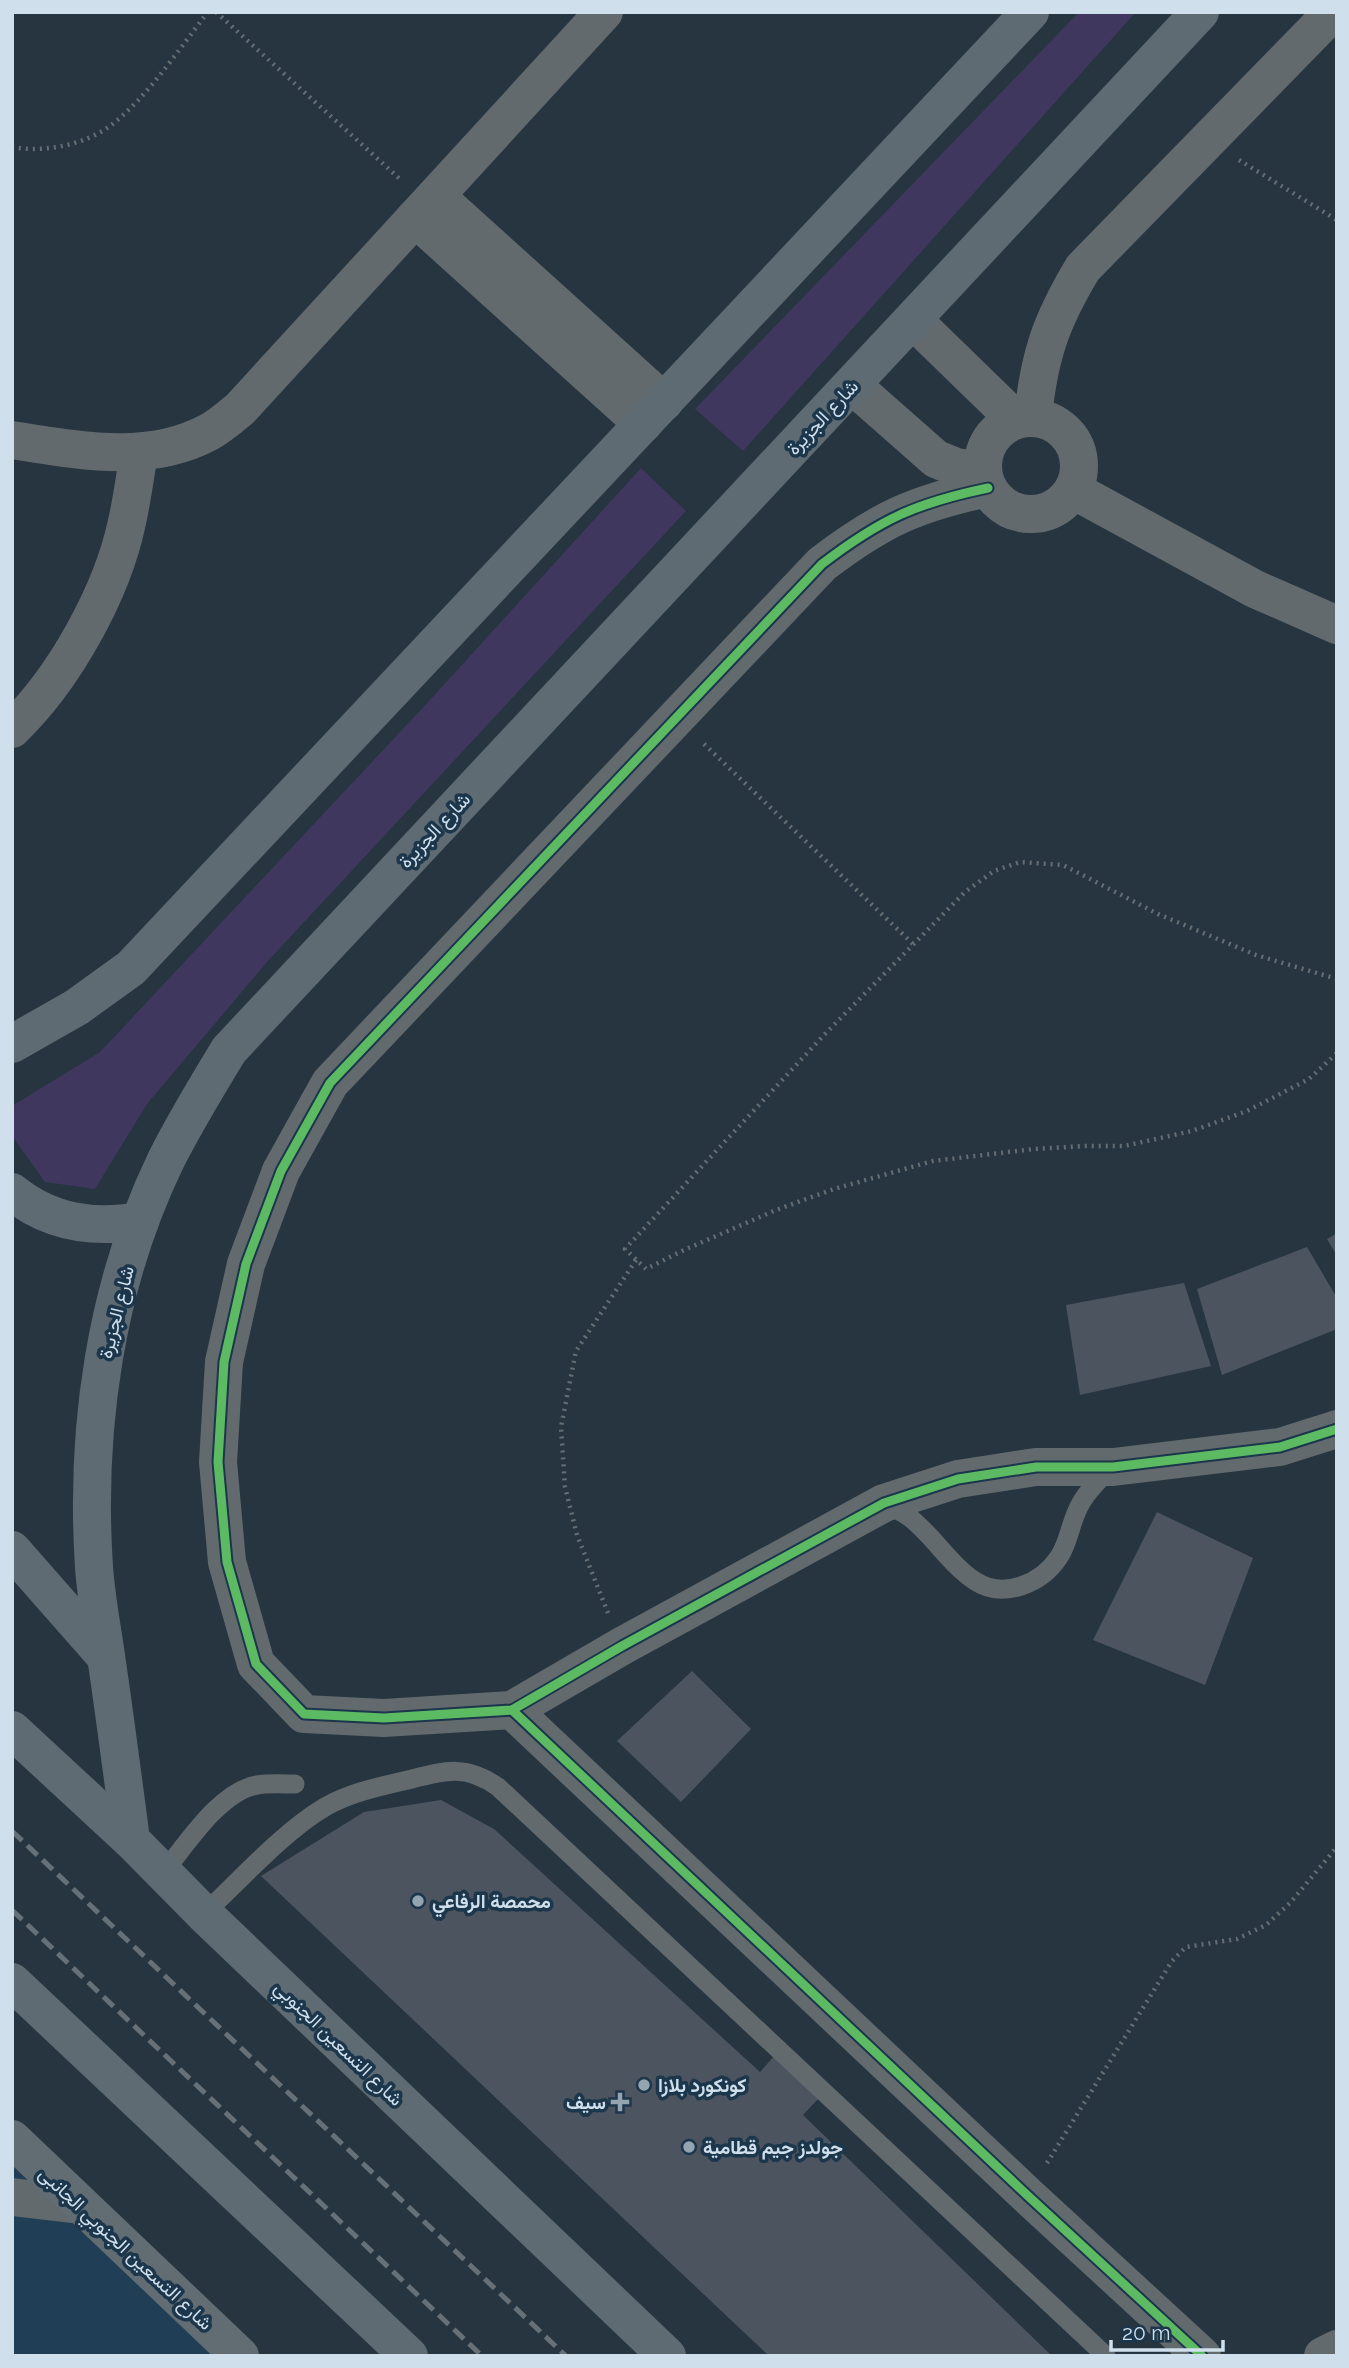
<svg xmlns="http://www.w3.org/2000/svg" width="1349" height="2368" font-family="Raleway,Vazirmatn,sans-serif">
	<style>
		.built { fill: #203f56 }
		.green { fill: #3f375d }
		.building { fill: #4c545f }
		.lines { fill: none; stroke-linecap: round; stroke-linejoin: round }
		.path { stroke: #676e73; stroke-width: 4.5; stroke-dasharray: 2 5; stroke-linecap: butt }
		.lane { stroke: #626a6e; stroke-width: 19 }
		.street { stroke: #626a6e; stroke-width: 38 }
		.secondary { stroke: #626c73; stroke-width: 38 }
		.primary { stroke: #5f6b72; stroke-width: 38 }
		.rail { stroke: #667076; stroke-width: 5; stroke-dasharray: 14 7; stroke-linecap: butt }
		.cycleway-casing { stroke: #1c364b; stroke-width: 13 }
		.cycleway { stroke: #5cba63; stroke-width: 9 }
		.poi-dot { fill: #94a4b0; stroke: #1c364b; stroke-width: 2.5 }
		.labels { text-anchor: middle; stroke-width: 7; stroke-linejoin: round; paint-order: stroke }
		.street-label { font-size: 19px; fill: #cfdfec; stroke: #1c364b }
		.poi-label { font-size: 19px; font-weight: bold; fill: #cfdfec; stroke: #1c364b; text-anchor: start }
	</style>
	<rect width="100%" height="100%" fill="#263540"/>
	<path class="built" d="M12 2166 214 2356H12Z"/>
	<g class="green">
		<path d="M1079 12H1136L743 451 695 409Z"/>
		<path d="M641 468 686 511 267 962 147 1104 95 1189 45 1182 12 1136V1106L100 1052 430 700Z"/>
	</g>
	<g class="building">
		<path d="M1337 1233V1256L1327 1239Z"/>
		<path d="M1307 1247 1337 1298V1329L1222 1375 1197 1289Z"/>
		<path d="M1184 1283 1211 1366 1080 1395 1066 1305Z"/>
		<path d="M1157 1512 1253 1558 1205 1685 1093 1640Z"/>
		<path d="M692 1671 751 1729 681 1802 617 1741Z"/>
		<path d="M441 1800 494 1829 760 2072 775 2055 819 2098 803 2115 1052 2356H769L261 1876 364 1812Z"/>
	</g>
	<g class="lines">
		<g class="path">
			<path d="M216 12 401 180"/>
			<path d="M12 147C43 153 84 145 110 126 147 98 179 49 208 12"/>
			<path d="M1239 160 1337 220"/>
			<path d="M704 744 913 944"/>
			<path d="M1337 979 1256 955 1158 914 1063 865 1020 862 994 871 965 892 824 1035 625 1249 646 1269 684 1250 776 1210 834 1189 933 1161 1034 1149 1085 1146H1124L1192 1131 1247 1111 1309 1079 1337 1053"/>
			<path d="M608 1613 577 1535 565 1487 561 1427 576 1351 636 1260"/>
			<path d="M1047 2163 1172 1961 1186 1947 1237 1939 1266 1925 1290 1903 1337 1847"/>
		</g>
		<g class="lane">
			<path d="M885 1503C893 1508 902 1512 909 1517 933 1535 949 1564 975 1581 1004 1600 1042 1583 1059 1557 1068 1544 1070 1526 1077 1511 1084 1494 1097 1482 1110 1469"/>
			<path d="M163 1873C186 1845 220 1791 257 1785 269 1783 283 1784 295 1784"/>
			<path d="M204 1914C239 1881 284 1831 325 1807 351 1792 382 1786 412 1779 447 1770 467 1765 498 1787L1106 2356"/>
		</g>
		<g class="street">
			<path d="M436 196 664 402"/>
			<path d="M415 218 643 424"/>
			<path d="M913 320 1016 420"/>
			<path d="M852 385 936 459 956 467 983 471"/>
			<path d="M1033 417C1039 356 1051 321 1083 268L1333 12"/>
			<circle cx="1031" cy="466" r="48"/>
			<path d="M12 440C77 450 148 465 209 432 220 426 230 417 240 409L604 12"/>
			<path d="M988 488C916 503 881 519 822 564L330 1083 281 1171 246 1264 224 1362 218 1462 227 1562 256 1664 304 1714 384 1718 512 1710 622 1646 884 1503 958 1479 1036 1467H1113L1280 1447 1337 1429"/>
			<path d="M1073 490 1255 589 1337 625"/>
			<path d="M12 729C64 679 112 593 127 522 132 500 135 476 139 453"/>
			<path d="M512 1710 1027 2195 1202 2356"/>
			<path d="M12 2197 80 2205"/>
			<path d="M1323 2356 1337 2349"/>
		</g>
		<path class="secondary" d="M12 2139 240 2356"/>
		<g class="primary">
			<path d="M12 1044 77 1007 131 968 1030 12"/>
			<path d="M12 1192C50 1223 93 1229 140 1221"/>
			<path d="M12 1550 106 1657"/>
			<path d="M12 1730 131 1840 204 1914 667 2356"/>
			<path d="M131 1840C123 1779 115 1717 106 1656 102 1627 96 1597 94 1567 85 1429 105 1286 166 1160 185 1122 207 1086 229 1050L1200 12"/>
			<path d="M12 1982 409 2356"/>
		</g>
		<g class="rail">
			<path d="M12 1831 566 2356"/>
			<path d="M12 1910 482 2356"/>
		</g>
		<defs>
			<g id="cycleway">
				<path d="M988 488C916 503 881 519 822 564L330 1083 281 1171 246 1264 224 1362 218 1462 227 1562 256 1664 304 1714 384 1718 512 1710 622 1646 884 1503 958 1479 1036 1467H1113L1280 1447 1337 1429"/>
				<path d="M512 1710 1027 2195 1202 2356"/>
			</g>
		</defs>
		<use href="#cycleway" class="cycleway-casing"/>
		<use href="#cycleway" class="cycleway"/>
	</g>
	<g class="poi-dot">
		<circle cx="418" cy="1901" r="7"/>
		<circle cx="644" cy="2085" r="7"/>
		<path d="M616.5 2091.5h7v7h7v7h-7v7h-7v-7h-7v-7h7z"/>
		<circle cx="689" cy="2147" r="7"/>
	</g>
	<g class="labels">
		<g class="street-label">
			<text transform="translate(822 417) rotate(-47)" y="7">شارع الجزيرة</text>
			<text transform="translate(434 830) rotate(-47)" y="7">شارع الجزيرة</text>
			<text transform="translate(116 1312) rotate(-76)" y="7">شارع الجزيرة</text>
			<text transform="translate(339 2043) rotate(44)" y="7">شارع التسعين الجنوبي</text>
			<text transform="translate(126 2248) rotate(43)" y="7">شارع التسعين الجنوبي الجانبى</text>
		</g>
		<g class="poi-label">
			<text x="432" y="1908">محمصة الرفاعي</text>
			<text x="658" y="2092">كونكورد بلازا</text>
			<text x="606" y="2109" text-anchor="end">سيف</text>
			<text x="703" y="2154">جولدز جيم قطامية</text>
		</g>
	</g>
	<rect width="1349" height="2368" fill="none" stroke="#cfdfec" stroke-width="28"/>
	<path d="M1111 2340v10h112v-10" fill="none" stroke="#cfdfec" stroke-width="3.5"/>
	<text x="1122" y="2340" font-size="21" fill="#cfdfec" stroke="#1c364b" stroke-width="5" paint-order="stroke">20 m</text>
</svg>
